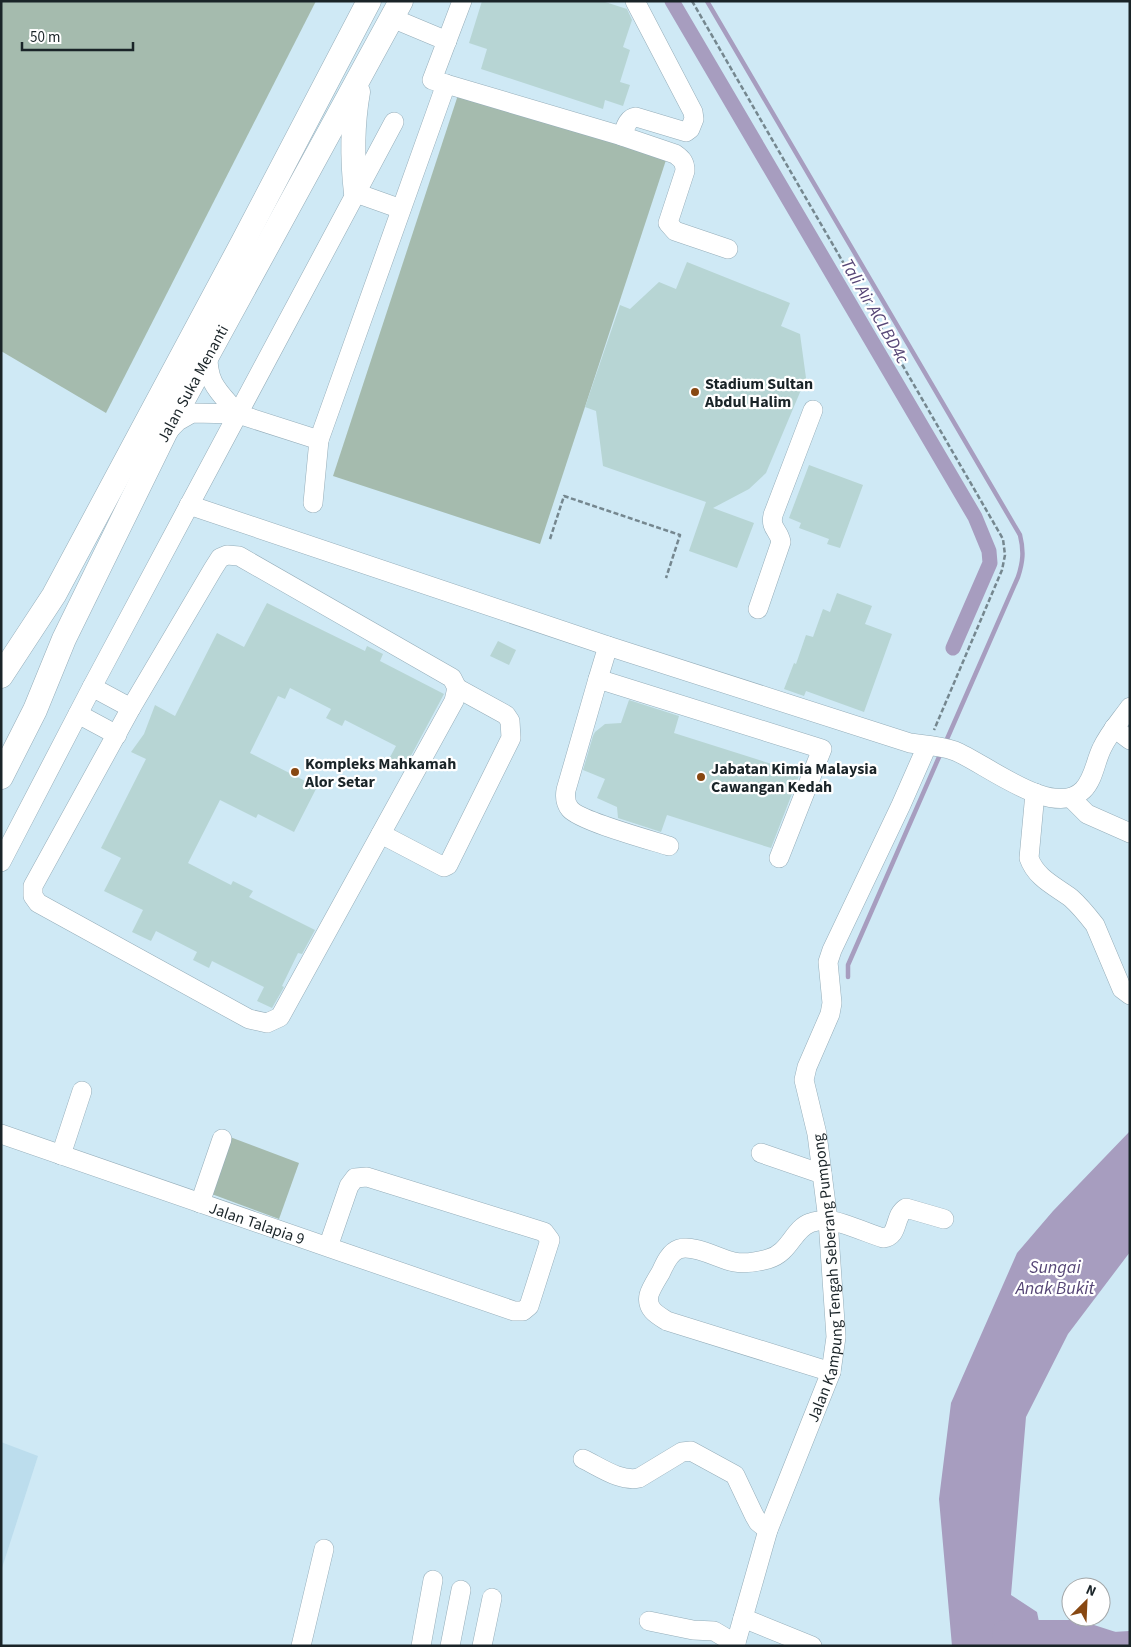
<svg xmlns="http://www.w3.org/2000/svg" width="1131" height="1647" font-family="'Source Sans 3',sans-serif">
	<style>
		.built { fill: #bcdded }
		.green { fill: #a5bbae }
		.water { fill: #a79dbf }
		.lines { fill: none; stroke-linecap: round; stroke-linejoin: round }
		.stream { stroke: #a79dbf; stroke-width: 4.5 }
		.canal { stroke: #a79dbf; stroke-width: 15 }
		.river { stroke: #a79dbf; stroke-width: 26 }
		.building { fill: #b7d5d4 }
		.minor-casing { stroke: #95adb9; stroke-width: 20 }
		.major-casing { stroke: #95adb9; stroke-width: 25 }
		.path { stroke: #75878f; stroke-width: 2.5; stroke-dasharray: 5 2.5; stroke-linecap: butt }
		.minor { stroke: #fff; stroke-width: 19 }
		.major { stroke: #fff; stroke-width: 24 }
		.poi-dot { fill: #884812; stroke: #fff; stroke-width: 2 }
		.labels { text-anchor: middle; stroke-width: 4.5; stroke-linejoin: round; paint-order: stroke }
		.poi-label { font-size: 16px; font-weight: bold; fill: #1a2428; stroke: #fff; text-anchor: start }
		.street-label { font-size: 16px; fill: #1a2428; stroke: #fff }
		.water-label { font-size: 18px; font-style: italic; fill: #564676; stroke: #fff }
	</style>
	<rect width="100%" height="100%" fill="#cfe9f5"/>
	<path class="built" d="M1 1442 38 1456 1 1571Z"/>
	<g class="green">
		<path d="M1 1H316L106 413 1 351Z"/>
		<path d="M459 92 666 160 540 544 333 476Z"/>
		<path d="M230 1137 299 1163 279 1219 209 1193Z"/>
	</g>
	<path class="water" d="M1130 1131V1252L1068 1334 1026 1417 1011 1595 1037 1612 1044 1646H952L939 1499 951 1403 1017 1253 1053 1211Z"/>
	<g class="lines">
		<g class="stream">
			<path d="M707 1 1020 535C1024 551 1023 562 1018 577L947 739"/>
			<path d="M848 977V965L939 757"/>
		</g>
		<path class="canal" d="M672 1 975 517 989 551 990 563 953 648"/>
		<path class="river" d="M1005 1633H1077L1114 1645 1130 1644"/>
	</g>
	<g class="building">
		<path d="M482 1H602L627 9 632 20 623 47 630 50 620 82 630 85 623 106 605 100 603 109 481 69 487 49 469 43Z"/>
		<path d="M687 262 790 303 781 326 800 334 806 378 766 473 749 489 713 508 754 523 737 568 689 551 706 502 603 466 596 411 585 407 620 305 630 309 659 282 676 289Z"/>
		<path d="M809 465 863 485 840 548 827 544 829 539 799 528 801 523 789 518Z"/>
		<path d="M837 593 872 606 865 624 892 634 864 712 806 691 804 696 784 689 794 663 796 664 806 635 813 637 823 609 830 612Z"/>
		<path d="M267 603 365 651 367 646 383 654 380 661 444 694 405 767 389 759 396 746 345 720 342 726 326 718 331 709 290 688 285 699 278 696 250 753 317 787 294 832 258 814 256 818 220 800 188 863 231 885 233 881 253 891 249 897 315 930 302 954 298 953 282 986 284 987 272 1008 257 1001 264 987 212 961 209 968 193 960 197 952 156 931 151 941 132 932 143 910 104 891 121 858 101 848 146 759 131 752 144 734 155 705 175 716 217 633 244 647Z"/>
		<path d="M498 641 516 650 509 665 490 656Z"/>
		<path d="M629 700 679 716 674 733 800 773 771 848 667 815 661 832 618 818 617 807 597 798 605 779 583 770 593 736 595 732 605 724 621 723Z"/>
	</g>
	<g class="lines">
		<defs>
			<g id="minor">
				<path d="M392 18 447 41"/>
				<path d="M446 84 622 136 675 154C682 159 685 162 685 171L668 223 675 231 728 249"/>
				<path d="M622 136C625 129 627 118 636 117L686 132 690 129 694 119 693 112 635 1"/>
				<path d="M356 193 401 209"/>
				<path d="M208 353C207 385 219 391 238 414"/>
				<path d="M170 429 178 421 192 413 238 414 319 440"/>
				<path d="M313 503 319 440 446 84 432 80 462 1"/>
				<path d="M189 505 608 646 910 743C925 745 941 746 955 751 985 763 1054 820 1083 790 1094 779 1095 762 1102 748 1109 733 1120 721 1130 707"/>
				<path d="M227 555 239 556 452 678 457 688 454 701 280 1017 267 1023 249 1019 38 903 33 896V886L131 708 213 569 220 558Z"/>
				<path d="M758 609 781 542C779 530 770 529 773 515L813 410"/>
				<path d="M598 679 608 646"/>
				<path d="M92 687 131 708"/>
				<path d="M78 714 117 735"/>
				<path d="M1114 728 1130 740"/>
				<path d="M1035 793 1029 858C1036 878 1055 886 1071 898 1080 906 1088 916 1095 925L1122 989 1130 995"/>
				<path d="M1071 798 1087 814 1130 833"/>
				<path d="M381 834 444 867 448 865 511 738 510 721 506 715 457 688"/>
				<path d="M669 846C650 840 580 821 570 809 565 803 565 796 566 790L598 679 822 749 779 858"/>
				<path d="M1 862 92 687 394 122"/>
				<path id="s1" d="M1 1134C171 1194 343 1252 514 1311H523L529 1306 550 1240 544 1232 367 1177 355 1178 349 1186 328 1247"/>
				<path d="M761 1153 822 1174"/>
				<path d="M61 1155 82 1091"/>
				<path d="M200 1203 222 1139"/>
				<path d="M831 1372 667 1321C657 1315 646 1309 649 1295 651 1288 657 1279 661 1272 665 1263 670 1252 679 1249 694 1244 719 1259 734 1262 745 1264 757 1262 768 1259 790 1253 793 1229 810 1223 814 1221 821 1221 825 1220 836 1219 870 1234 883 1238 900 1236 893 1216 906 1208L944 1219"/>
				<path d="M583 1459C600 1467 620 1482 639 1478L682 1452 691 1451 735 1475 754 1515 758 1522 768 1530"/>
				<path d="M743 1618 812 1646"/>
				<path d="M649 1621 693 1630 714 1631 736 1644"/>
				<path d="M301 1646 324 1549"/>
				<path d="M421 1646 433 1580"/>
				<path d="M450 1646 461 1590"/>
				<path d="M482 1646 492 1598"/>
				<path id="s2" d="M735 1646 768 1530 831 1372 836 1337 828 1220 817 1134 804 1080 807 1067 830 1014 832 1003 828 962 832 950 901 805 927 746"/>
			</g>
			<g id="major">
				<path d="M356 193C352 158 352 126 358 92"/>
				<path d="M1 676 54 595 243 242 369 1"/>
				<path id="s3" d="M1 777 35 710 64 639 165 433 401 1"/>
			</g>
		</defs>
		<use href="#minor" class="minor-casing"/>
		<use href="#major" class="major-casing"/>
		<g class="path">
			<path d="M692 1 1003 539 1005 555 1002 570 934 730"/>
			<path d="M550 539 564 496 680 535 666 578"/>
		</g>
		<use href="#minor" class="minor"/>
		<use href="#major" class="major"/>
	</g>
	<g class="poi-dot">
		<circle cx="695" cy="392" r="5"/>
		<circle cx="295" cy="772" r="5"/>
		<circle cx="701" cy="777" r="5"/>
	</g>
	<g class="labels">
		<g class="poi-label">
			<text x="705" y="389">Stadium Sultan<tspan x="705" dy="18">Abdul Halim</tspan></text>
			<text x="305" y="769">Kompleks Mahkamah<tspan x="305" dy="18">Alor Setar</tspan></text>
			<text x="711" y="774">Jabatan Kimia Malaysia<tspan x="711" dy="18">Cawangan Kedah</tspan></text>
		</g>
		<g class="street-label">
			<text dy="6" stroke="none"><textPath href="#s3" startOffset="438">Jalan Suka Menanti</textPath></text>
			<text dy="6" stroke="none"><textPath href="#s1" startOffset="271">Jalan Talapia 9</textPath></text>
			<text dy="6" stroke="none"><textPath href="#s2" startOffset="384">Jalan Kampung Tengah Seberang Pumpong</textPath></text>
		</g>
		<g class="water-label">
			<text transform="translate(875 311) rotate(60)" y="6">Tali Air ACLBD4c</text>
			<text x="1055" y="1273">Sungai<tspan x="1055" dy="21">Anak Bukit</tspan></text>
		</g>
	</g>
	<rect width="1131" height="1647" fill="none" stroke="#1a2428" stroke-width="5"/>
	<g transform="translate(1086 1602) rotate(24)"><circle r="24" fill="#ffffff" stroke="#a3a7a9"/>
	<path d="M0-4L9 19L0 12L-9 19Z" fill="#884812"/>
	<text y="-8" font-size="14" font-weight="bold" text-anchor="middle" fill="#1a2428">N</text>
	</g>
	<path d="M22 42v8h111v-8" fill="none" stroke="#1a2428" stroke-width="2.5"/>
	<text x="30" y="42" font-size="15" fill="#1a2428" stroke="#ffffff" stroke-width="4" paint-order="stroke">50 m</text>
</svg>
